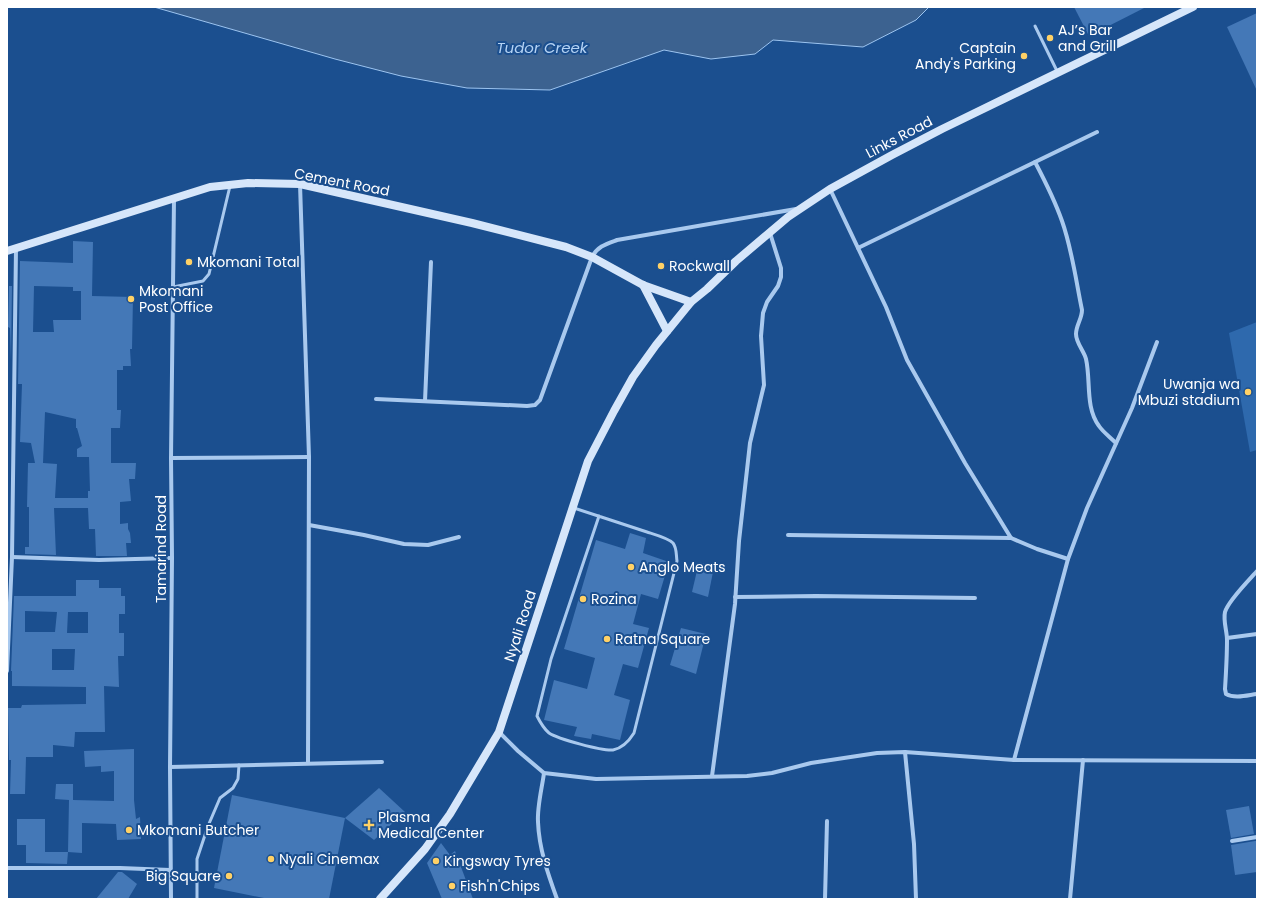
<svg xmlns="http://www.w3.org/2000/svg" width="1264" height="906" font-family="Poppins,sans-serif">
	<style>
		.green { fill: #2e69ad }
		.water { fill: #3c6290; stroke: #9cc4f0 }
		.building { fill: #4478b7; fill-rule: evenodd }
		.lines { fill: none; stroke-linecap: round; stroke-linejoin: round }
		.service { stroke: #a9c9ee; stroke-width: 3 }
		.minor { stroke: #a9c9ee; stroke-width: 4 }
		.secondary { stroke: #d6e6fa; stroke-width: 8 }
		.poi-dot { fill: #ffd166; stroke: #1b4f8f; stroke-width: 1.5 }
		.labels { text-anchor: middle; stroke-width: 4; stroke-linejoin: round; paint-order: stroke }
		.poi-label { font-size: 14px; fill: #fff; stroke: #1b4f8f; text-anchor: start }
		.street-label { font-size: 14px; fill: #fff; stroke: #1b4f8f }
		.water-label { font-size: 15px; font-style: italic; fill: #b5d3f5; stroke: #1b4f8f }
	</style>
	<rect width="100%" height="100%" fill="#1b4f8f"/>
	<path class="green" d="M1257 322V450L1250 452 1229 333Z"/>
	<path class="water" d="M154 7H929L916 20 863 47 773 40 755 54 711 59 664 50 550 90 467 88 401 76 335 59Z"/>
	<g class="building">
		<path d="M1074 7H1146L1089 36Z"/>
		<path d="M1257 13V91L1227 27Z"/>
		<path d="M73 241 93 242 92 296 133 297 132 349H130L131 366H123V370H117V410H121L120 428H111V463H136L135 479H129L131 501 120 502V524L128 523V529L130 533 131 543H126L127 556H96L95 529H89L88 508H54L56 555 25 554V547H29V507H27L28 463H35L31 443 20 442 22 384H18L20 261 73 263ZM34 286 73 287V291H81V320H53L54 332H33ZM45 412 76 419V428H77L82 446 77 449V457H89L90 491H88V498H55L57 464 43 463Z"/>
		<path d="M9 286H12L11 361 10 328 8 327Z"/>
		<path d="M630 533 646 538 643 553 669 562 658 599 641 594 633 624 649 628 638 668 623 664 614 695 630 700 620 740 592 734 591 739 574 736 577 727 544 720 554 680 587 689 595 658 564 649 596 540 625 549Z"/>
		<path d="M699 562 714 567 708 597 692 592Z"/>
		<path d="M76 580H99V588H121V596H125V614H119V633H124V656H118L119 687 104 686 105 732H75L74 747 53 745V757H26L25 794H10L11 760H9L8 708H21L22 705 86 704V687L12 686V671H11L14 596H76ZM25 611 57 612 55 632H25ZM68 612H88V633H67ZM52 649H75L74 670H52Z"/>
		<path d="M681 628 706 634 696 674 670 665Z"/>
		<path d="M134 749V800L136 819 140 817 141 839 117 840 116 824 82 823V853L68 852 69 800 55 799 56 784H73V800L114 801V771L101 772V766L85 767 84 751Z"/>
		<path d="M379 788 405 812 374 840 345 818Z"/>
		<path d="M232 795 345 818 329 899H269L214 888Z"/>
		<path d="M1249 806 1254 834 1231 838 1226 810Z"/>
		<path d="M17 819H45V852H68L67 864 26 863V845H17Z"/>
		<path d="M1255 841H1257V872L1235 875 1231 845Z"/>
		<path d="M441 843 450 855 455 851 473 899H442L427 863Z"/>
		<path d="M118 872H122L137 884 128 899H96Z"/>
	</g>
	<g class="lines">
		<g class="service">
			<path d="M1035 26 1057 71"/>
			<path d="M173 287 203 281 209 274 230 186"/>
			<path d="M574 508C598 516 623 524 647 532 653 534 668 538 673 543 677 548 676 555 677 561L634 733C629 741 623 748 613 750 602 751 558 739 549 733 543 728 540 722 537 716L551 659 599 516"/>
			<path d="M197 899V859L208 826 220 798 233 788 238 779 239 765"/>
		</g>
		<g class="minor">
			<path d="M1035 162C1045 181 1055 201 1062 221 1072 249 1076 281 1082 310 1082 319 1076 325 1076 334 1076 343 1084 351 1086 359 1091 381 1085 407 1099 426 1103 432 1110 437 1116 443"/>
			<path d="M300 184 309 457 308 763"/>
			<path d="M830 189 886 307 907 360 965 463 1011 538 1037 549 1068 559"/>
			<path d="M858 248 1097 132"/>
			<path d="M376 399 527 406 535 405 540 400 592 257C598 246 606 244 617 240L796 209"/>
			<path d="M425 401 431 262"/>
			<path d="M171 458 309 457"/>
			<path d="M309 525 364 535 404 544 428 545 459 537"/>
			<path d="M788 535 1011 538"/>
			<path d="M12 557 99 560 172 558"/>
			<path d="M1257 571C1249 580 1228 601 1225 612 1223 621 1227 631 1227 640 1227 656 1226 673 1225 689L1226 694C1235 699 1248 695 1257 694"/>
			<path d="M735 597 816 596 975 598"/>
			<path d="M1227 638 1257 634"/>
			<path d="M7 671 12 557 16 248"/>
			<path d="M499 732 518 751 544 773 596 779 747 776 772 773 811 763 877 753 905 752 1014 760 1257 761"/>
			<path d="M905 752 914 844 916 899"/>
			<path d="M1014 760 1068 559 1087 508 1132 408 1157 342"/>
			<path d="M170 767 382 762"/>
			<path d="M544 773C542 788 537 807 538 822 539 849 548 874 557 899"/>
			<path d="M712 776 735 604 739 541 750 443 764 385 761 336 763 313 767 302 778 286 781 277V268L770 233"/>
			<path d="M1232 841 1257 837"/>
			<path d="M7 868H120L170 870"/>
			<path d="M171 899 170 767 172 558 171 458 174 199"/>
			<path d="M825 899 827 821"/>
			<path d="M1070 899 1083 760"/>
		</g>
		<g class="secondary">
			<path d="M7 251 210 187 248 183 300 184 472 223 566 247 592 257 643 285 691 302"/>
			<path d="M643 285 667 331"/>
			<path d="M380 899 425 849 450 814 499 732 588 461 614 411 633 377 656 345 691 302 707 289 736 261 788 217 830 189 892 155 942 129 1193 7"/>
		</g>
	</g>
	<g class="poi-dot">
		<circle cx="1050" cy="38" r="4"/>
		<circle cx="1024" cy="56" r="4"/>
		<circle cx="189" cy="262" r="4"/>
		<circle cx="661" cy="266" r="4"/>
		<circle cx="131" cy="299" r="4"/>
		<circle cx="1248" cy="392" r="4"/>
		<circle cx="631" cy="567" r="4"/>
		<circle cx="583" cy="599" r="4"/>
		<circle cx="607" cy="639" r="4"/>
		<path d="M367 819h4v4h4v4h-4v4h-4v-4h-4v-4h4z"/>
		<circle cx="129" cy="830" r="4"/>
		<circle cx="271" cy="859" r="4"/>
		<circle cx="436" cy="861" r="4"/>
		<circle cx="229" cy="876" r="4"/>
		<circle cx="452" cy="886" r="4"/>
	</g>
	<g class="labels">
		<g class="poi-label">
			<text x="1058" y="35">AJ’s Bar<tspan x="1058" dy="16">and Grill</tspan></text>
			<text x="1016" y="53" text-anchor="end">Captain<tspan x="1016" dy="16">Andy's Parking</tspan></text>
			<text x="197" y="267">Mkomani Total</text>
			<text x="669" y="271">Rockwall</text>
			<text x="139" y="296">Mkomani<tspan x="139" dy="16">Post Office</tspan></text>
			<text x="1240" y="389" text-anchor="end">Uwanja wa<tspan x="1240" dy="16">Mbuzi stadium</tspan></text>
			<text x="639" y="572">Anglo Meats</text>
			<text x="591" y="604">Rozina</text>
			<text x="615" y="644">Ratna Square</text>
			<text x="378" y="822">Plasma<tspan x="378" dy="16">Medical Center</tspan></text>
			<text x="137" y="835">Mkomani Butcher</text>
			<text x="279" y="864">Nyali Cinemax</text>
			<text x="444" y="866">Kingsway Tyres</text>
			<text x="221" y="881" text-anchor="end">Big Square</text>
			<text x="460" y="891">Fish'n'Chips</text>
		</g>
		<g class="street-label">
			<text transform="translate(899 137) rotate(-28)" y="5">Links Road</text>
			<text transform="translate(342 182) rotate(11)" y="5">Cement Road</text>
			<text transform="translate(161 549) rotate(-90)" y="5">Tamarind Road</text>
			<text transform="translate(520 626) rotate(-72)" y="5">Nyali Road</text>
		</g>
		<g class="water-label">
			<text x="542" y="53">Tudor Creek</text>
		</g>
	</g>
	<rect width="1264" height="906" fill="none" stroke="#ffffff" stroke-width="16"/>
</svg>
